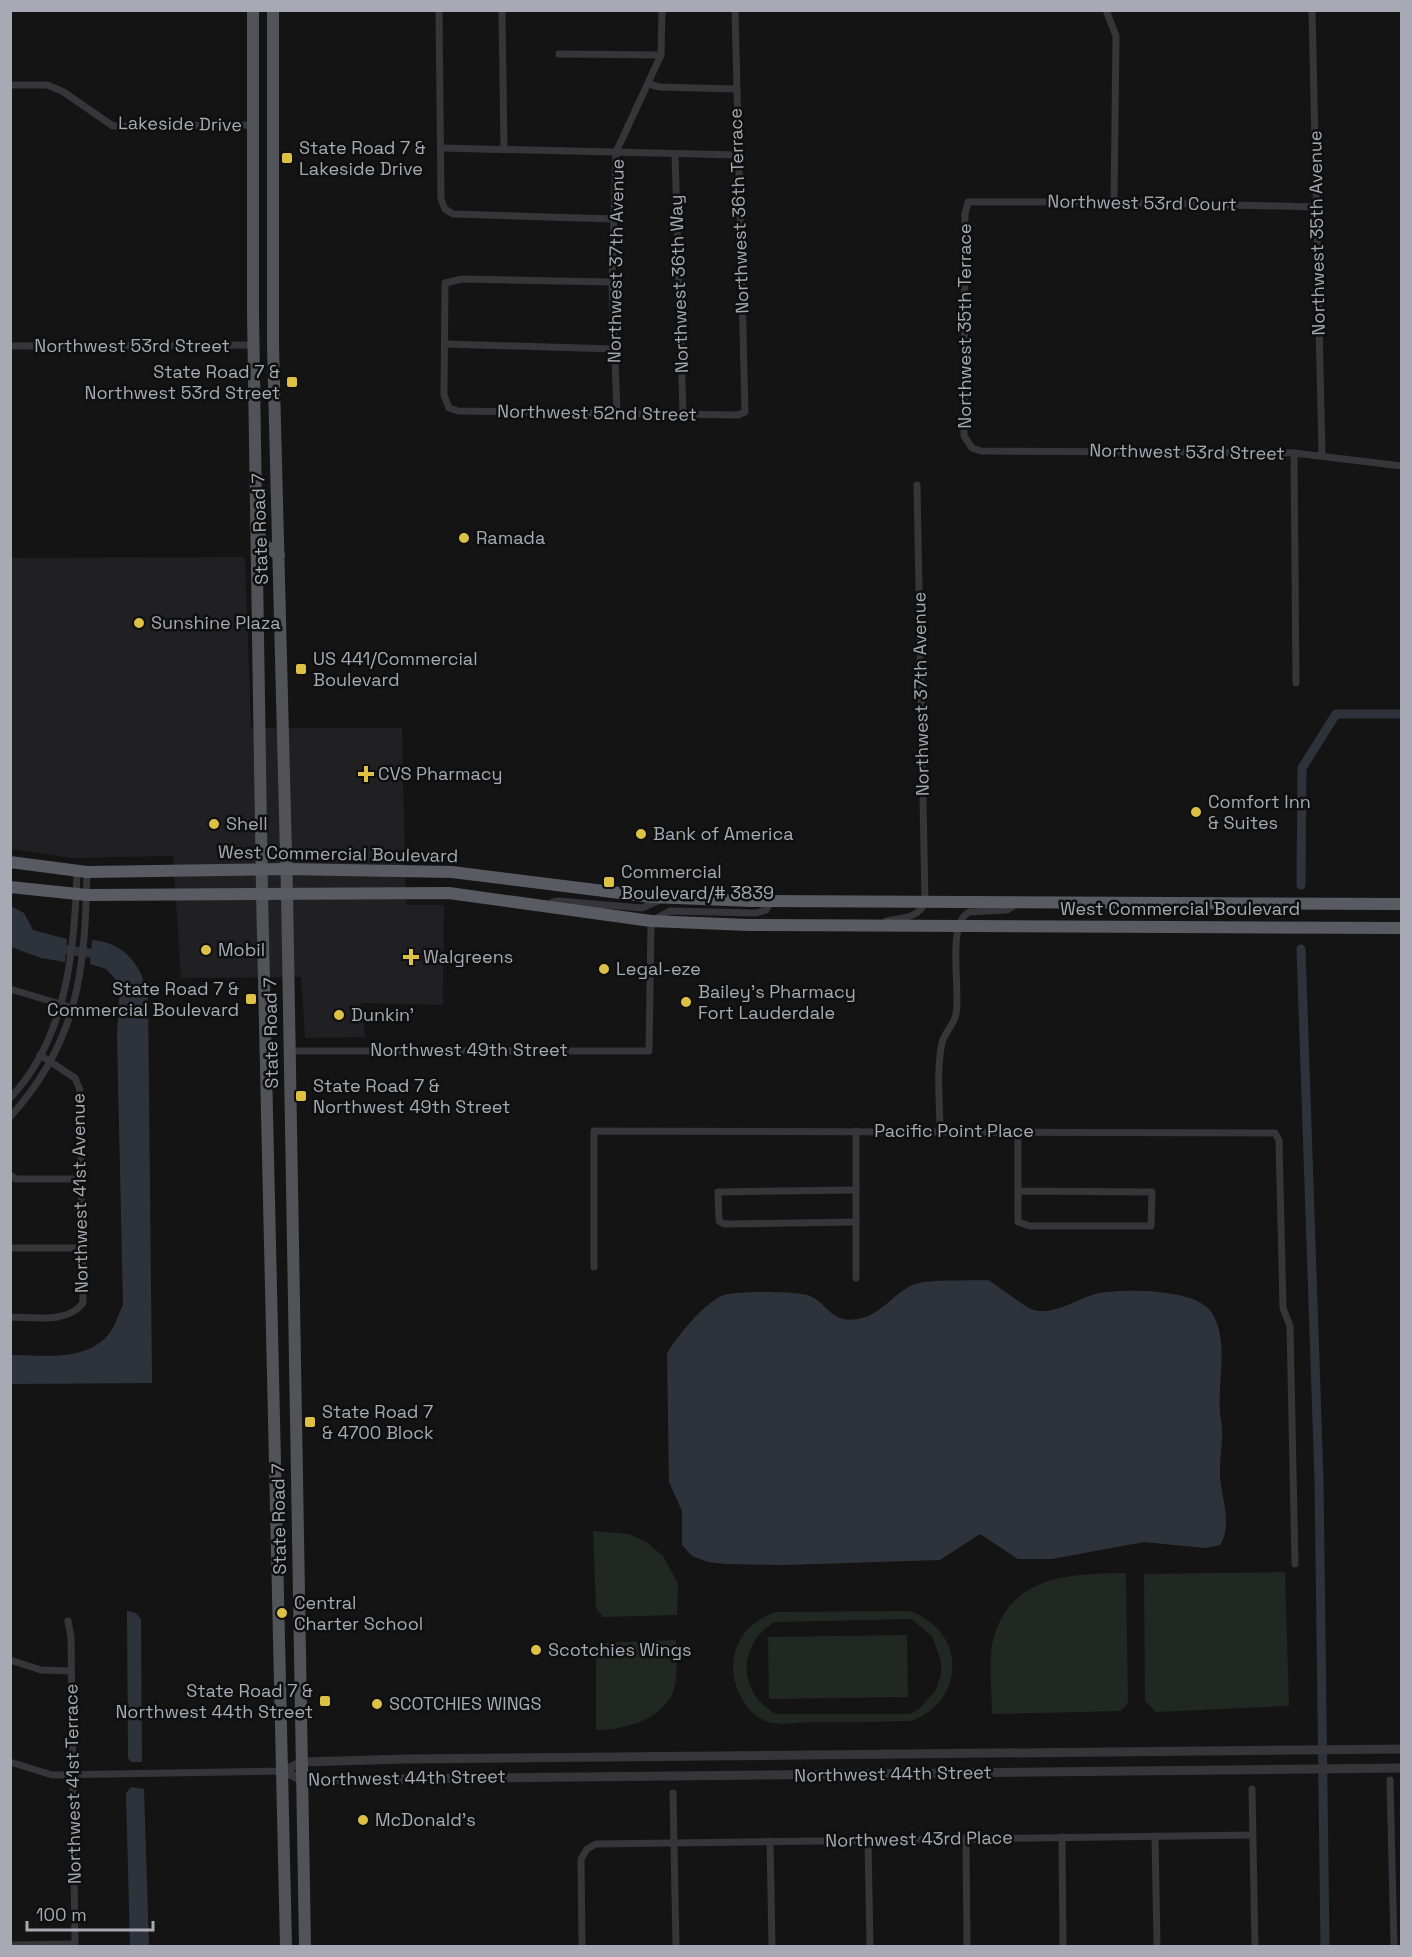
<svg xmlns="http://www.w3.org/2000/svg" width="1412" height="1957" font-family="'Space Grotesk',sans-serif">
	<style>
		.built { fill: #202022 }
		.garden { fill: #212822; fill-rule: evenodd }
		.water { fill: #2e323a }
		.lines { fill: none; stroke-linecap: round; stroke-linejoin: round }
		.canal { stroke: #2e323a; stroke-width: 9 }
		.minor { stroke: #35353a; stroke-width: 7 }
		.tertiary { stroke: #35353a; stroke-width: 9 }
		.primary { stroke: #525259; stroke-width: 12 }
		.trunk { stroke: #5a5a62; stroke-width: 12 }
		.poi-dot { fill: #dcc145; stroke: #0f0f10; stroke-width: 2 }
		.labels { text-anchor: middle; stroke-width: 5; stroke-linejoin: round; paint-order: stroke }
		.street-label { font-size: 18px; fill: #a7a9b4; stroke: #0f0f10 }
		.poi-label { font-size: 18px; fill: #a7a9b4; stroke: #0f0f10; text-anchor: start }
	</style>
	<rect width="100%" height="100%" fill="#141415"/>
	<path class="built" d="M245 557 251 728H402L406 905H444L443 1005 361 1003 365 1037 305 1038 301 977 181 978 173 856 71 858 11 849 10 558Z"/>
	<g class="garden">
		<path d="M593 1531 629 1534 646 1542 663 1556 678 1583 677 1615 603 1617 596 1608Z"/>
		<path d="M1285 1572 1289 1706 1156 1712 1145 1701 1144 1574Z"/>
		<path d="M1126 1573 1128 1703 1121 1711 992 1714C992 1691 988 1662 993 1640 1010 1574 1072 1574 1126 1573Z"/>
		<path d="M909 1611C966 1629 967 1701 911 1721 879 1722 847 1722 814 1722 801 1722 786 1725 773 1723 745 1718 729 1682 734 1657 738 1634 755 1619 776 1612ZM911 1619 932 1636 941 1661V1674L936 1690 919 1709 910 1714H776C737 1693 737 1644 775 1622Z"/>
		<path d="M907 1635 908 1697 769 1699 768 1637Z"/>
		<path d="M676 1640C676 1655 679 1678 673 1692 661 1721 623 1730 596 1730V1650L604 1643Z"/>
	</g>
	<g class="water">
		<path d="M11 906 24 913 33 930 67 939 65 962 41 958 11 947Z"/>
		<path d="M92 940C125 942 143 967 148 997L152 1383 11 1384V1355C43 1355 85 1362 108 1335 115 1327 118 1315 123 1305L117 1035 120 984 106 969 90 964Z"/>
		<path d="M988 1280C1000 1287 1024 1307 1034 1310 1054 1316 1080 1297 1099 1293 1124 1289 1197 1288 1212 1313 1231 1344 1215 1387 1221 1420 1224 1438 1220 1452 1220 1470 1219 1494 1234 1523 1220 1545L1205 1548 1144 1542 1052 1559H1018L980 1534 940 1560 784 1565 726 1564 708 1562 692 1556 682 1545V1511L669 1482 667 1354C675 1338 706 1301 724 1295 736 1291 799 1291 810 1296 829 1304 831 1326 862 1318 881 1314 896 1291 915 1284 930 1279 971 1281 988 1280Z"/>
		<path d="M127 1611 136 1613 141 1619 142 1762H131L128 1758Z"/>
		<path d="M131 1787 144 1789 149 1946H130L126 1793Z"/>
	</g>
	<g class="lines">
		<g class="canal">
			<path d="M1301 885 1302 768 1336 714H1402"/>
			<path d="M54 948 103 955"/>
			<path d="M1301 949 1319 1479 1325 1946"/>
		</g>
		<g class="minor">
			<path d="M439 10 441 199 445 209 453 214 613 219"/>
			<path d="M502 10 504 149"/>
			<path d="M1106 10 1116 36 1114 202"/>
			<path d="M1312 10 1322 455"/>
			<path d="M559 54 661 55"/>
			<path d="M648 84 660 87 735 89"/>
			<path d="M10 85H47L62 91 113 126 251 125"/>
			<path d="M441 148 738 155"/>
			<path d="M675 155 683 413"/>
			<path d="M1316 207 1114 202H968L965 214 964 436 972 448 981 451 1294 453 1402 466"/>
			<path d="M612 282 462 279 445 283 444 395 449 408 458 411 738 415 745 412 735 10"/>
			<path d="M446 344 614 349"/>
			<path d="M10 346 254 345"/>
			<path d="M617 412 612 282 616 152 661 55 662 10"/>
			<path d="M1294 453 1296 683"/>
			<path d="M551 908 552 902 559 901 642 908 662 899"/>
			<path d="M887 921C902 918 919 918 925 902L917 485"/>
			<path d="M10 989 74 1008"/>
			<path d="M290 1051H649L651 921 670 911 756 913 766 910 771 901"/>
			<path d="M10 1098C67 1039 75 948 77 871"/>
			<path d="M10 1117C79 1041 85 969 87 872"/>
			<path d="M856 1131V1278"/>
			<path d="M940 1131C940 1103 936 1071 942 1043 944 1033 954 1025 956 1014 961 991 946 925 969 912L1007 910 1016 904"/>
			<path d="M1018 1131V1222L1030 1226H1151L1152 1192 1018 1191"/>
			<path d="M10 1175 16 1179H82"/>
			<path d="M856 1190 718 1192 719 1221 724 1224 856 1222"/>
			<path d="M10 1248H83"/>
			<path d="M594 1267V1131L1275 1133 1279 1140 1283 1308 1290 1326 1295 1564"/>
			<path d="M10 1317C35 1317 67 1324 83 1303L80 1090 75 1078 40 1055"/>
			<path d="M68 1621 71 1637 75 1946"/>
			<path d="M10 1660 41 1670 71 1671"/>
			<path d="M10 1762 52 1775 283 1771"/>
			<path d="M1390 1780 1394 1946"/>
			<path d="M1252 1789 1255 1946"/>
			<path d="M673 1793 676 1946"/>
			<path d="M1155 1836 1157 1946"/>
			<path d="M1062 1837 1063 1946"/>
			<path d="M966 1838 967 1946"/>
			<path d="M868 1840 870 1946"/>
			<path d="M770 1841 772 1946"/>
			<path d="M10 1945 75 1944"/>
			<path d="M582 1946 581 1859 587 1849 596 1844 1252 1835"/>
		</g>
		<g class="tertiary">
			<path d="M283 1771 302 1780 1402 1768"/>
			<path d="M283 1771 302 1762 406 1759 1402 1749"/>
		</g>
		<g class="primary">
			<path d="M253 10V313L262 893 286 1946"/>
			<path d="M273 10V345L287 893 305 1946"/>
			<path d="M258 532 263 544 279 555"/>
		</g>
		<g class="trunk">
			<path d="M10 862 87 872 286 869 452 872 652 897 751 901 1402 904"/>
			<path d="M10 887 87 895 449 893 651 921 748 925 1402 928"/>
		</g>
	</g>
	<g class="poi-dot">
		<rect x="281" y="152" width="12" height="12" rx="3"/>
		<rect x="286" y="376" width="12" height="12" rx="3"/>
		<circle cx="464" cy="538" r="6"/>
		<circle cx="139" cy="623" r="6"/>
		<rect x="295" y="663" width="12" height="12" rx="3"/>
		<path d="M363 765h6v6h6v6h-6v6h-6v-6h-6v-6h6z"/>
		<circle cx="1196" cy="812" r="6"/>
		<circle cx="214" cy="824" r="6"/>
		<circle cx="641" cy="834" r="6"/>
		<rect x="603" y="876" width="12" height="12" rx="3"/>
		<circle cx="206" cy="950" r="6"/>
		<path d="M408 948h6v6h6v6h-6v6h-6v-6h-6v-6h6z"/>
		<circle cx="604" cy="969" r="6"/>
		<rect x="245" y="993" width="12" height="12" rx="3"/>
		<circle cx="686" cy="1002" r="6"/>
		<circle cx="339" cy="1015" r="6"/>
		<rect x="295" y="1090" width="12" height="12" rx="3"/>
		<rect x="304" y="1416" width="12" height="12" rx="3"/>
		<circle cx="282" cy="1613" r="6"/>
		<circle cx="536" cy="1650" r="6"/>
		<rect x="319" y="1695" width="12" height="12" rx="3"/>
		<circle cx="377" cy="1704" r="6"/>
		<circle cx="363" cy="1820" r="6"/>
	</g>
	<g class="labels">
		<g class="street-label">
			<text transform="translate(180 124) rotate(1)" y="6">Lakeside Drive</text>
			<text transform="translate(1142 203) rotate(1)" y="6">Northwest 53rd Court</text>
			<text transform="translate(739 211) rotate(-92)" y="6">Northwest 36th Terrace</text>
			<text transform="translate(1317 233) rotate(-91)" y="6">Northwest 35th Avenue</text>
			<text transform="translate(616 261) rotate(-89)" y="6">Northwest 37th Avenue</text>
			<text transform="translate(679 284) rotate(-92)" y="6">Northwest 36th Way</text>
			<text transform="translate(965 326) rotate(-90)" y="6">Northwest 35th Terrace</text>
			<text x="132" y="352">Northwest 53rd Street</text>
			<text transform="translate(597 413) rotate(1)" y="6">Northwest 52nd Street</text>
			<text transform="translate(1187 452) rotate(1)" y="6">Northwest 53rd Street</text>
			<text transform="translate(260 529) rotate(-92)" y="6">State Road 7</text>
			<text transform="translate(921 694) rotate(-91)" y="6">Northwest 37th Avenue</text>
			<text transform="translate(338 854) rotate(1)" y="6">West Commercial Boulevard</text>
			<text x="1180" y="915">West Commercial Boulevard</text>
			<text transform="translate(271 1033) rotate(-91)" y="6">State Road 7</text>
			<text x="469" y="1056">Northwest 49th Street</text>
			<text x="954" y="1137">Pacific Point Place</text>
			<text transform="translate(80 1193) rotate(-91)" y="6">Northwest 41st Avenue</text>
			<text transform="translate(279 1519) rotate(-91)" y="6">State Road 7</text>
			<text transform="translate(893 1774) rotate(-1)" y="6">Northwest 44th Street</text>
			<text transform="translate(407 1778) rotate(-1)" y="6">Northwest 44th Street</text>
			<text transform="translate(73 1784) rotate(-91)" y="6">Northwest 41st Terrace</text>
			<text transform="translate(919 1839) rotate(-1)" y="6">Northwest 43rd Place</text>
		</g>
		<g class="poi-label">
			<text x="299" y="154">State Road 7 &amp;<tspan x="299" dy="21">Lakeside Drive</tspan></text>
			<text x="280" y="378" text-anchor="end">State Road 7 &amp;<tspan x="280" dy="21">Northwest 53rd Street</tspan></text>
			<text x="476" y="544">Ramada</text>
			<text x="151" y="629">Sunshine Plaza</text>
			<text x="313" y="665">US 441/Commercial<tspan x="313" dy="21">Boulevard</tspan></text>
			<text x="378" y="780">CVS Pharmacy</text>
			<text x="1208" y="808">Comfort Inn<tspan x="1208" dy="21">&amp; Suites</tspan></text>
			<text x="226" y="830">Shell</text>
			<text x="653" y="840">Bank of America</text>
			<text x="621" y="878">Commercial<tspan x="621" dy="21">Boulevard/# 3839</tspan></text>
			<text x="218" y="956">Mobil</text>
			<text x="423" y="963">Walgreens</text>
			<text x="616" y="975">Legal-eze</text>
			<text x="239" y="995" text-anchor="end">State Road 7 &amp;<tspan x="239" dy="21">Commercial Boulevard</tspan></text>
			<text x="698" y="998">Bailey's Pharmacy<tspan x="698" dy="21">Fort Lauderdale</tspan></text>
			<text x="351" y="1021">Dunkin'</text>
			<text x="313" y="1092">State Road 7 &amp;<tspan x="313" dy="21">Northwest 49th Street</tspan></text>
			<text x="322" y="1418">State Road 7<tspan x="322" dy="21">&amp; 4700 Block</tspan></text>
			<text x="294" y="1609">Central<tspan x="294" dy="21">Charter School</tspan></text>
			<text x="548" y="1656">Scotchies Wings</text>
			<text x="313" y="1697" text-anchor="end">State Road 7 &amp;<tspan x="313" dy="21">Northwest 44th Street</tspan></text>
			<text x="389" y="1710">SCOTCHIES WINGS</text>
			<text x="375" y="1826">McDonald's</text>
		</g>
	</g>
	<rect width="1412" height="1957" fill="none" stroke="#a7a9b4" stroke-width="24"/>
	<path d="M27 1921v9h126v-9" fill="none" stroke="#a7a9b4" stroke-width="3"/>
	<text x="36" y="1921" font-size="18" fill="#a7a9b4" stroke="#0f0f10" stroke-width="4.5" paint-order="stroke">100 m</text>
</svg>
